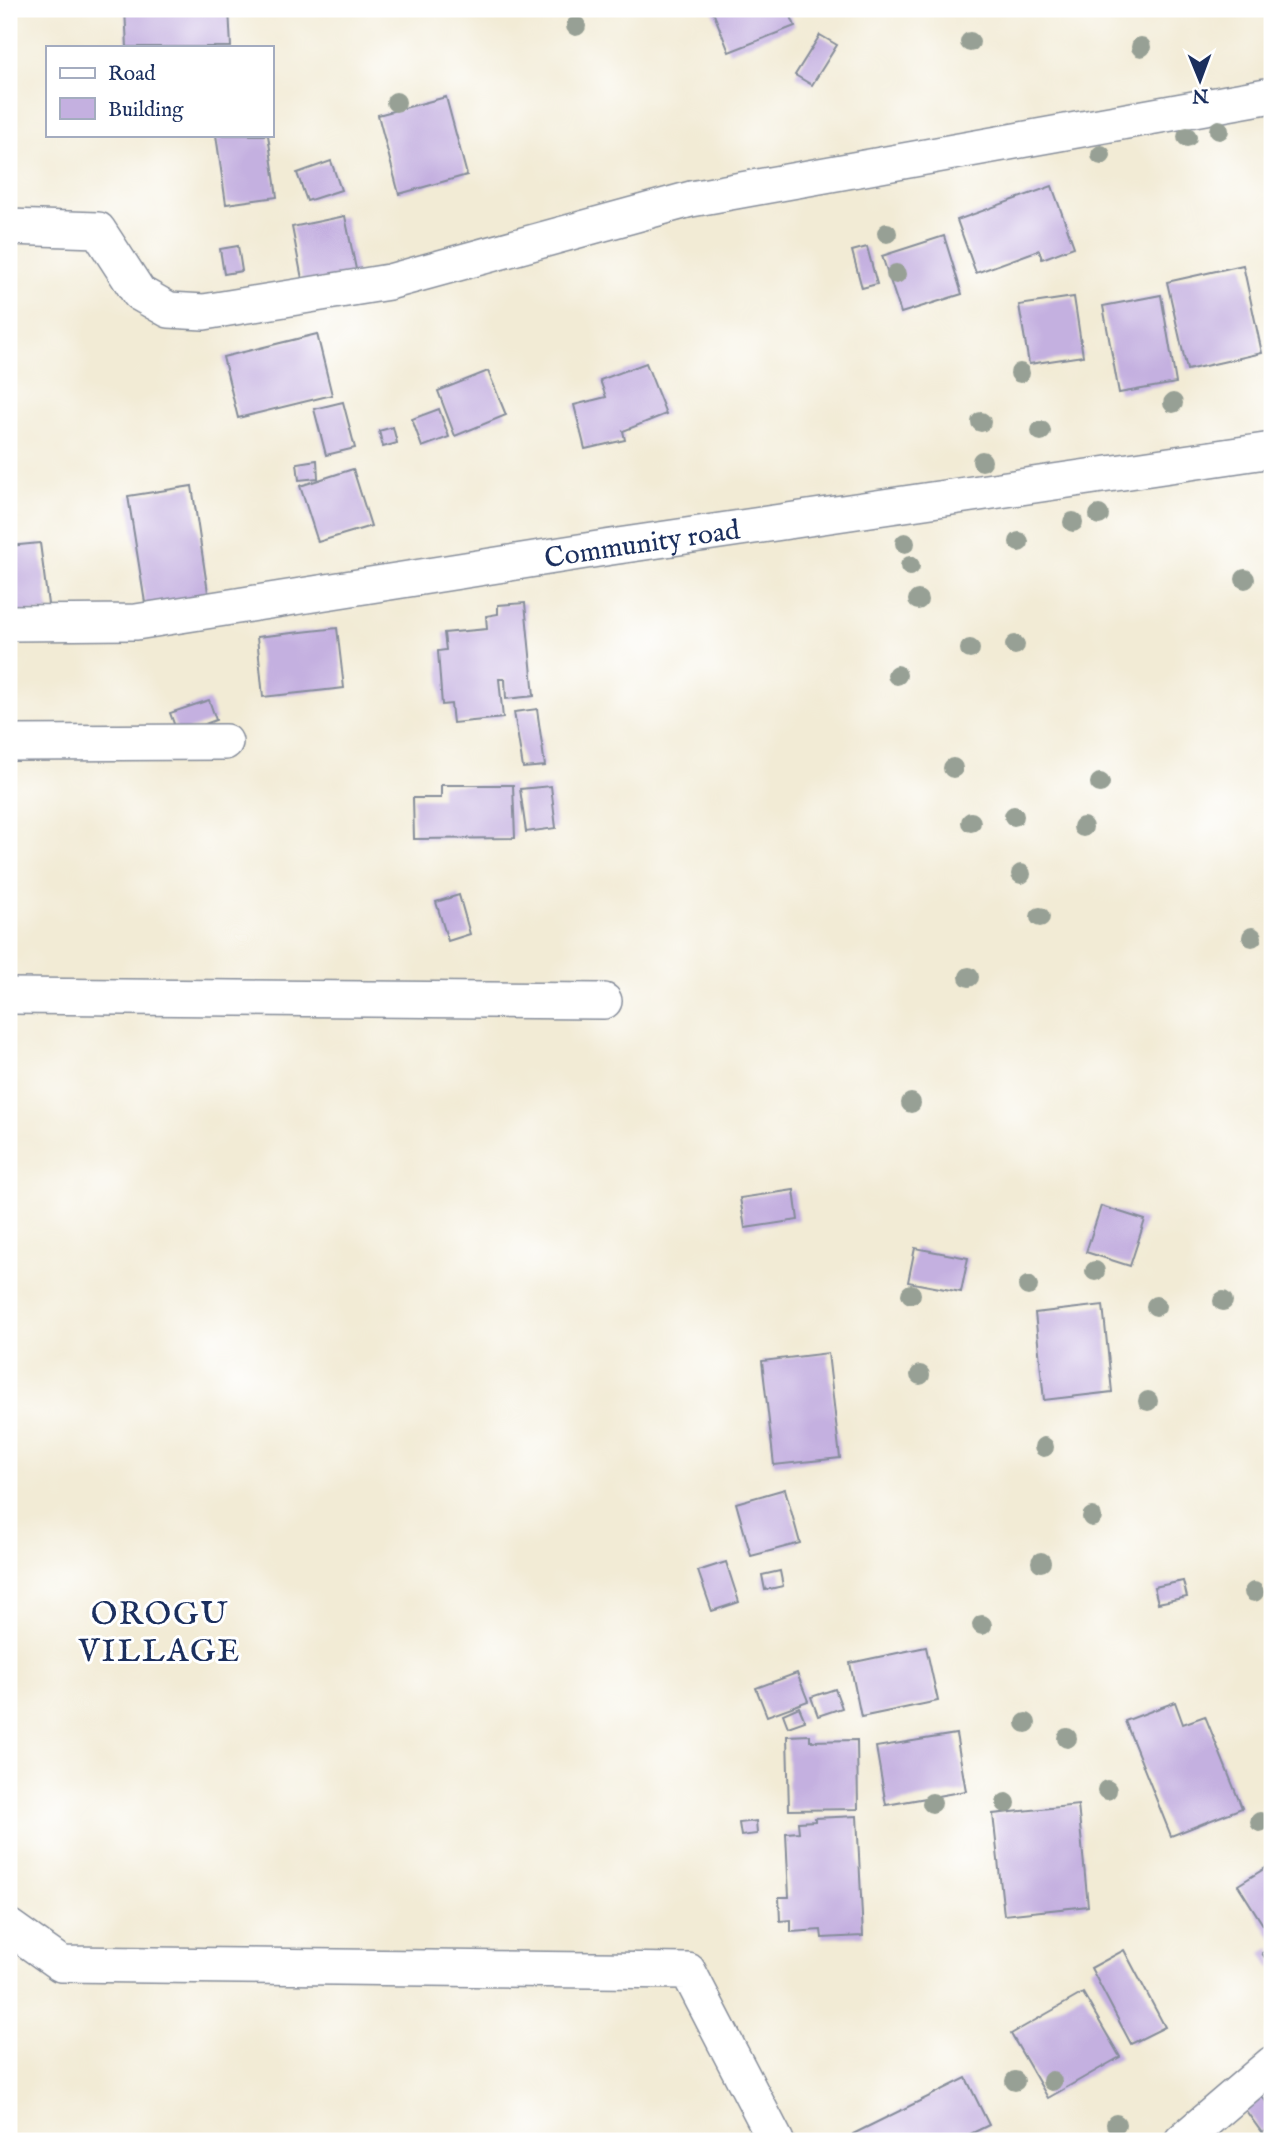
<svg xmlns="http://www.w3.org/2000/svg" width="1281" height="2150" font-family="'IM FELL English',serif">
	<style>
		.building { fill: #c4b0e0 }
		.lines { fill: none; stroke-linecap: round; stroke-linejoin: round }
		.minor-casing { stroke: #868d9a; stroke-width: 38 }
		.minor { stroke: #fff; stroke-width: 35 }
		.tree { fill: #97a095 }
		.labels { text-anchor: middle; stroke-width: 6; stroke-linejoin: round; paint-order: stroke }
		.street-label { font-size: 28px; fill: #1b2f5e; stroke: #fff }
		.quarter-label { font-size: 32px; letter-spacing: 2px; fill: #1b2f5e; stroke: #fff }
	</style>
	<rect width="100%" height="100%" fill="#fff"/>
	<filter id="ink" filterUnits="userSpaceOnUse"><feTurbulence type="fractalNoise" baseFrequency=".0143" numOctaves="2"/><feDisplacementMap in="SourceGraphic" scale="14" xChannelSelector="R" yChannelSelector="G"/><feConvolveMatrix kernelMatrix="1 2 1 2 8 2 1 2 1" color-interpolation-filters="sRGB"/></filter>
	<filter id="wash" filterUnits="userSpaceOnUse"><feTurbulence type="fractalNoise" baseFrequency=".00686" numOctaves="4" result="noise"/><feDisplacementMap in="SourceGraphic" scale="28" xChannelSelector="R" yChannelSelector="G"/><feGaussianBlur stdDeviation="1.57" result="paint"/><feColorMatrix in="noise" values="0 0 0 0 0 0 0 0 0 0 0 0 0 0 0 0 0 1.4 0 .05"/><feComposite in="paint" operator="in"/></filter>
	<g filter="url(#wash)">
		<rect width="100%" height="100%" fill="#f2ebd5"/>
		<g id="blocks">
			<g class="building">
				<path d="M125 9H229L231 47H127Z"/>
				<path d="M712 9H788L795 26 729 52Z"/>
				<path d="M1157 9H1179V10L1158 14Z"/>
				<path d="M820 35 837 45 812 85 795 75Z"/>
				<path d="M446 97 467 175 399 194 378 115Z"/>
				<path d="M216 135H268L277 197 226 204Z"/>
				<path d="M331 161 341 190 307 201 297 173Z"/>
				<path d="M1052 186 1074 247 1042 259 1039 250 976 273 957 220Z"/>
				<path d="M345 216 357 274 303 284 292 227Z"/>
				<path d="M944 236 962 294 901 313 882 256Z"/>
				<path d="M238 246 242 271 224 274 220 249Z"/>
				<path d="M867 247 877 284 862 288 852 251Z"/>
				<path d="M1243 265 1262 353 1187 370 1167 282Z"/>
				<path d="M1161 295 1176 383 1119 393 1103 306Z"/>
				<path d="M1074 297 1083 356 1029 364 1019 305Z"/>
				<path d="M317 334 332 395 238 418 223 357Z"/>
				<path d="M646 363 666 414 623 431 625 440 585 449 574 405 606 397 600 380Z"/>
				<path d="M488 371 506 415 455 436 438 391Z"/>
				<path d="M343 402 355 448 326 455 314 409Z"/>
				<path d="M439 409 449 437 422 447 412 419Z"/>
				<path d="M393 427 397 443 383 447 379 431Z"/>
				<path d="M317 460 318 478 299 480 297 463Z"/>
				<path d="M353 469 371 526 318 542 300 486Z"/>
				<path d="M192 486 209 599 146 609 128 496Z"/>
				<path d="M40 543 49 612 9 614V546Z"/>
				<path d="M525 603 534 696 506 699 505 679H499L503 718 453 723 451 704 442 705 438 651 446 650 444 633 487 629 486 616 498 614V605Z"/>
				<path d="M337 628 344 688 263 697 257 637Z"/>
				<path d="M209 700 216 720 178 734 170 713Z"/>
				<path d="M537 709 545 766 523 768 514 712Z"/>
				<path d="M441 785H513L515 838 414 839 413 798H441Z"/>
				<path d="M551 786 556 828 526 832 520 789Z"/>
				<path d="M459 895 470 934 448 941 436 902Z"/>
				<path d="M794 1190 798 1220 745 1228 740 1198Z"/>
				<path d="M1101 1206 1145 1220 1130 1266 1086 1252Z"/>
				<path d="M915 1248 968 1258 961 1292 908 1282Z"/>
				<path d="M1103 1305 1112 1392 1044 1400 1035 1313Z"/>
				<path d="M828 1353 840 1458 774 1465 762 1361Z"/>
				<path d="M785 1489 800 1543 751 1556 736 1503Z"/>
				<path d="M726 1562 739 1602 712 1611 698 1571Z"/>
				<path d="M780 1571 783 1586 765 1590 762 1575Z"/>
				<path d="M1183 1581 1187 1597 1158 1603 1154 1587Z"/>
				<path d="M926 1647 938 1701 861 1717 850 1663Z"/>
				<path d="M797 1673 808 1701 767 1716 756 1688Z"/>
				<path d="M835 1689 842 1708 818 1716 811 1697Z"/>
				<path d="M1175 1702 1183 1724 1205 1716 1242 1808 1171 1836 1125 1721Z"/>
				<path d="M799 1707 805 1721 788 1727 783 1714Z"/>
				<path d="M956 1734 966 1791 886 1805 876 1747Z"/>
				<path d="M810 1735V1741L857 1740 858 1809 789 1810 787 1736Z"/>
				<path d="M1078 1805 1088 1906 1004 1915 993 1814Z"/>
				<path d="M857 1816 863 1936 822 1938 821 1930 791 1932V1920L780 1921 779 1897H789L786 1833 799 1832 798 1822 815 1821V1818Z"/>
				<path d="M756 1821 757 1834 741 1836 739 1823Z"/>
				<path d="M1272 1864V1939L1238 1885Z"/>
				<path d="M1272 1947V1969L1262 1953Z"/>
				<path d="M1124 1950 1165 2027 1131 2044 1091 1968Z"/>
				<path d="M1083 1993 1120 2057 1048 2098 1011 2034Z"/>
				<path d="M966 2078 989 2125 956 2141H857L853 2134Z"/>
				<path d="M1261 2095 1272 2110V2130L1270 2127 1262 2133 1244 2108Z"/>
			</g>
		</g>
	</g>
	<g filter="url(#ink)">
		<use href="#blocks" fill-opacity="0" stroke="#868d9a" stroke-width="2"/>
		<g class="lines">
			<defs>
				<g id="minor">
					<path d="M9 227 98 230 139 293 169 310 204 312 389 282 691 199 1272 95"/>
					<path id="s1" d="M9 623 136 622 611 547 1272 450"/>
					<path d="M9 743 225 742"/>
					<path d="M9 996 604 1001"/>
					<path d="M9 1927 61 1964 688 1971 776 2141"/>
					<path d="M1182 2141 1272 2064"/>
				</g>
			</defs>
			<use href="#minor" class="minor-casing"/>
			<use href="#minor" class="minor"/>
		</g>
		<g class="tree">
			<circle cx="576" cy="26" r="10"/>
			<circle cx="970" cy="42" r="10"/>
			<circle cx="1141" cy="47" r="10"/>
			<circle cx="396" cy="102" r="10"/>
			<circle cx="1219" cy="130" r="10"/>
			<circle cx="1187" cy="137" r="10"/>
			<circle cx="1101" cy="155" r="10"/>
			<circle cx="887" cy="233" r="10"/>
			<circle cx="896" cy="274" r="10"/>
			<circle cx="1020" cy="373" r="10"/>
			<circle cx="1173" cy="403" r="10"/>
			<circle cx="981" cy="422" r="10"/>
			<circle cx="1041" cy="431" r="10"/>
			<circle cx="982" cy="461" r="10"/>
			<circle cx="1099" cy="515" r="10"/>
			<circle cx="1073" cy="522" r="10"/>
			<circle cx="1019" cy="542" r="10"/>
			<circle cx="905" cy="543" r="10"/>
			<circle cx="910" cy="566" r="10"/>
			<circle cx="1245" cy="579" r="10"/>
			<circle cx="918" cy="600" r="10"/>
			<circle cx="1015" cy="645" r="10"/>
			<circle cx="970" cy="649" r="10"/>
			<circle cx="897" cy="675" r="10"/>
			<circle cx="953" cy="768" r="10"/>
			<circle cx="1100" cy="783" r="10"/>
			<circle cx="1014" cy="816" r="10"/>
			<circle cx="971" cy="822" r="10"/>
			<circle cx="1083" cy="827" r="10"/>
			<circle cx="1021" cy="874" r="10"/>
			<circle cx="1040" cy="917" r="10"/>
			<circle cx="1252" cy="937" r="10"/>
			<circle cx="969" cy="977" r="10"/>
			<circle cx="911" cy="1103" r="10"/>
			<circle cx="1095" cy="1271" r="10"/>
			<circle cx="1028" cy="1286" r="10"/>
			<circle cx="911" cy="1294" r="10"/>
			<circle cx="1223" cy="1301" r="10"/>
			<circle cx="1156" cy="1306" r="10"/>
			<circle cx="920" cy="1375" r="10"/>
			<circle cx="1148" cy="1401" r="10"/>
			<circle cx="1044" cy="1447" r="10"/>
			<circle cx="1092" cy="1517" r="10"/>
			<circle cx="1041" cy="1562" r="10"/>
			<circle cx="1254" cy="1592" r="10"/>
			<circle cx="982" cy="1625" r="10"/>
			<circle cx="1026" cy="1723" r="10"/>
			<circle cx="1067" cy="1738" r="10"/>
			<circle cx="1107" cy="1790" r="10"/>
			<circle cx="932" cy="1803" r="10"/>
			<circle cx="1006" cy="1803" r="10"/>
			<circle cx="1260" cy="1822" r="10"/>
			<circle cx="1015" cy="2081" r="10"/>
			<circle cx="1052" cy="2081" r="10"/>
			<circle cx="1116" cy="2124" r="10"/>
		</g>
	</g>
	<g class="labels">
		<g class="street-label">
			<text dy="10" stroke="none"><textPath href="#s1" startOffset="639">Community road</textPath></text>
		</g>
		<g class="quarter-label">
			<text x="160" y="1624">OROGU<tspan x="160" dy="37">VILLAGE</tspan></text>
		</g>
	</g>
	<rect width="1281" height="2150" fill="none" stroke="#fff" stroke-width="35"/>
	<rect x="46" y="46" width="228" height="91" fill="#ffffff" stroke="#a4acbf" stroke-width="2"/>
	<rect x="60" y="68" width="35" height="10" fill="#ffffff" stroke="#a4acbf" stroke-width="2"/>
	<text x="108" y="80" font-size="21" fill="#1b2f5e">Road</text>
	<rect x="60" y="98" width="35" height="21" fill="#c4b0e0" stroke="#a4acbf" stroke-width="2"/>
	<text x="108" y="116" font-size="21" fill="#1b2f5e">Building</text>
	<g transform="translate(1200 80) rotate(179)" stroke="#ffffff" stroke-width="5" paint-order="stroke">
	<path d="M0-5L12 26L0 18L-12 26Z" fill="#1b2f5e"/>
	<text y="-10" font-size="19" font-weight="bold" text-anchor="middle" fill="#1b2f5e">N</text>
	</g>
</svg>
